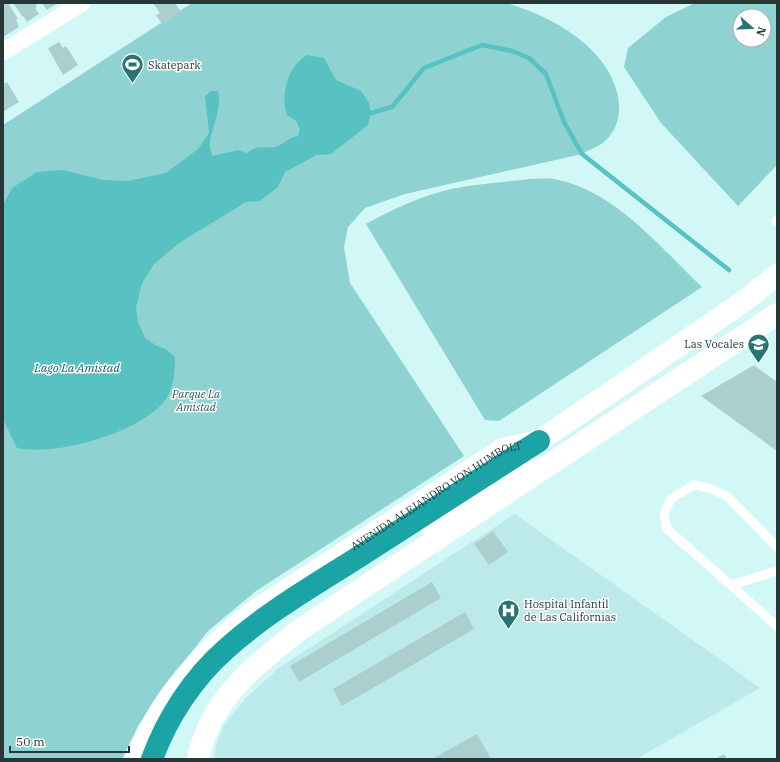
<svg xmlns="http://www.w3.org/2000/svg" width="780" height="762" font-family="'IBM Plex Serif',serif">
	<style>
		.built { fill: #bceaea }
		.green { fill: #8fd2d2; fill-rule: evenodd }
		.water { fill: #58c1c1 }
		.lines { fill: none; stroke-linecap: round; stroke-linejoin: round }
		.stream { stroke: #58c1c1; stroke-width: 4.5 }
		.building { fill: #abcfcf }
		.lane { stroke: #fff; stroke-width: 9 }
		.street { stroke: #fff; stroke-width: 17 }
		.secondary { stroke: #fff; stroke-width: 22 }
		.highway { stroke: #1ba4a5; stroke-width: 22 }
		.labels { text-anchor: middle; stroke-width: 3; stroke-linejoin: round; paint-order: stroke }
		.poi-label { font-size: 11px; fill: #283636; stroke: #fff; text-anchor: start }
		.park-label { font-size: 11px; font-style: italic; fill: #2b5959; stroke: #fff }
		.street-label { font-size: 11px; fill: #283636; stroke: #fff }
		.water-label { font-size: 12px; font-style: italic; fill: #076464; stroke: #fff }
	</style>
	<rect width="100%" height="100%" fill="#d1f7f6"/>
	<path class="built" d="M515 514 760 688 636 759H214L217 742 225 724 246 698 279 668Z"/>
	<g class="green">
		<path d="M192 3H506C551 16 607 46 618 96 621 113 618 128 606 140 600 146 589 150 582 154L405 194 365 208 348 227 344 247 350 283 464 456 256 591 208 631 168 682 138 726 122 759H3V125Z"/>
		<path d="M695 3H777V165L738 206 661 123 624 67 628 48 666 17ZM740 16H764V40H740Z"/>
		<path d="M530 179C537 179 546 178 554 179 614 190 660 247 702 287L499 421 485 420 366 224C393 209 421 196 451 189 476 184 504 182 530 179Z"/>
	</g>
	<path class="water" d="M307 55 324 58 336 80 361 91 369 103 371 113 368 125 331 154 317 155 285 172 278 187 260 201 246 202 179 243 154 264 142 283 136 307 138 322 145 338 157 346 166 349 175 357C175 372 174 391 163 403 135 434 57 456 17 448L5 423 3 422V205L12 188 37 172 63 170 103 180 128 181 166 173 198 149 209 133 205 96 211 91H218C224 115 202 140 213 156L238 150 247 153C262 142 266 151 278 146 286 142 289 138 298 136L300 129 296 121 287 115C280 94 288 66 307 55Z"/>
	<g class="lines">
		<path class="stream" d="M371 113 392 107 424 68 482 45 512 51 529 58 546 74 564 122 582 154 729 270"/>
	</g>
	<g class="building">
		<path d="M3 3H8L18 19 16 20 19 27 3 37Z"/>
		<path d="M13 3H35L37 7 35 8 39 14 27 22 23 16H22Z"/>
		<path d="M42 3H58L47 10Z"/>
		<path d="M153 3H175L181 12 162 24 156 15 160 13Z"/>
		<path d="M59 42 63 48 66 46 78 65 63 75 48 48Z"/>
		<path d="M3 82 4 84 7 82 19 102 4 111Z"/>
		<path d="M754 365 777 382V451L701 396Z"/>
		<path d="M493 531 508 552 489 565 474 544Z"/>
		<path d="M432 582 441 598 299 682 290 666Z"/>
		<path d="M465 612 474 629 342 706 333 689Z"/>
		<path d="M477 734 491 759H432Z"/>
		<path d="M724 754 727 759H715Z"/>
	</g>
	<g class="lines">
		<g class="lane">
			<path d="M776 221 777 220"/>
			<path d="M777 547 727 496 709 488 694 485 671 499 664 514 667 529 777 626"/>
			<path d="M731 585 777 571"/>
		</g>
		<path class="street" d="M3 52 82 3"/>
		<g class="secondary">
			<path d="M432 527 524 461"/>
			<path id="s1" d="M136 759C160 698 202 652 253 612L503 449 539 441 740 304 777 275"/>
			<path d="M198 759C199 750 203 741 206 733 224 688 262 660 298 631L777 314"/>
		</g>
		<path class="highway" d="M152 759C167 718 193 678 226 649 269 610 322 581 371 549 427 513 483 477 539 441"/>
	</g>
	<defs>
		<symbol id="stadium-pin" viewBox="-11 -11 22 30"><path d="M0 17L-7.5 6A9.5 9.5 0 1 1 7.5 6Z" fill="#297373" stroke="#fff"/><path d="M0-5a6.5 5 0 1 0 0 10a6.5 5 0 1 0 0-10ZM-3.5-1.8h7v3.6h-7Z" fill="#fff"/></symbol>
		<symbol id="school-pin" viewBox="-11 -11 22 30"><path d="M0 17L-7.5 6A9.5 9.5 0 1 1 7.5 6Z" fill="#297373" stroke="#fff"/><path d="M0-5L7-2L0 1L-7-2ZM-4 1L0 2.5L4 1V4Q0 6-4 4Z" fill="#fff"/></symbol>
		<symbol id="hospital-pin" viewBox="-11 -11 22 30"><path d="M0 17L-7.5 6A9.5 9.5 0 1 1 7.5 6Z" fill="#297373" stroke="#fff"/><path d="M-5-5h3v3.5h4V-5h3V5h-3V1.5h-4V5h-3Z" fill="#fff"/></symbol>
	</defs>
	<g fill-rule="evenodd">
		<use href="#stadium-pin" x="120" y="52" width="25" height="34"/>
		<use href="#school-pin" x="746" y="332" width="25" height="34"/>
		<use href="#hospital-pin" x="496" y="598" width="25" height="34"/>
	</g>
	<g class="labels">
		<g class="poi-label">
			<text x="148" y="69">Skatepark</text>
			<text x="744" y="348" text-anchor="end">Las Vocales</text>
			<text x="524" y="608">Hospital Infantil<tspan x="524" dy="13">de Las Californias</tspan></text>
		</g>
		<g class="park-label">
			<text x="196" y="398">Parque La<tspan x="196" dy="13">Amistad</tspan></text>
		</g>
		<g class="street-label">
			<text dy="4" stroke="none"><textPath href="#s1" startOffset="408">AVENIDA ALEJANDRO VON HUMBOLT</textPath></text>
		</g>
		<g class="water-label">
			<text x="77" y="372">Lago La Amistad</text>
		</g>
	</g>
	<rect width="780" height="762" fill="none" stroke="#283636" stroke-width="8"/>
	<g transform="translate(752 28) rotate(110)"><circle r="19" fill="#ffffff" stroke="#a9afaf"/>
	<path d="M0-3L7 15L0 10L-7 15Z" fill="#297373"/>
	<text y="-6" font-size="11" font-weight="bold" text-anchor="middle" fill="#283636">N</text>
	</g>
	<path d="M10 746v6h119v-6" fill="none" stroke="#283636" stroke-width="2"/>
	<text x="16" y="746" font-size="12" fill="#283636" stroke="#ffffff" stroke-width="3" paint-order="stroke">50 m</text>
</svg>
